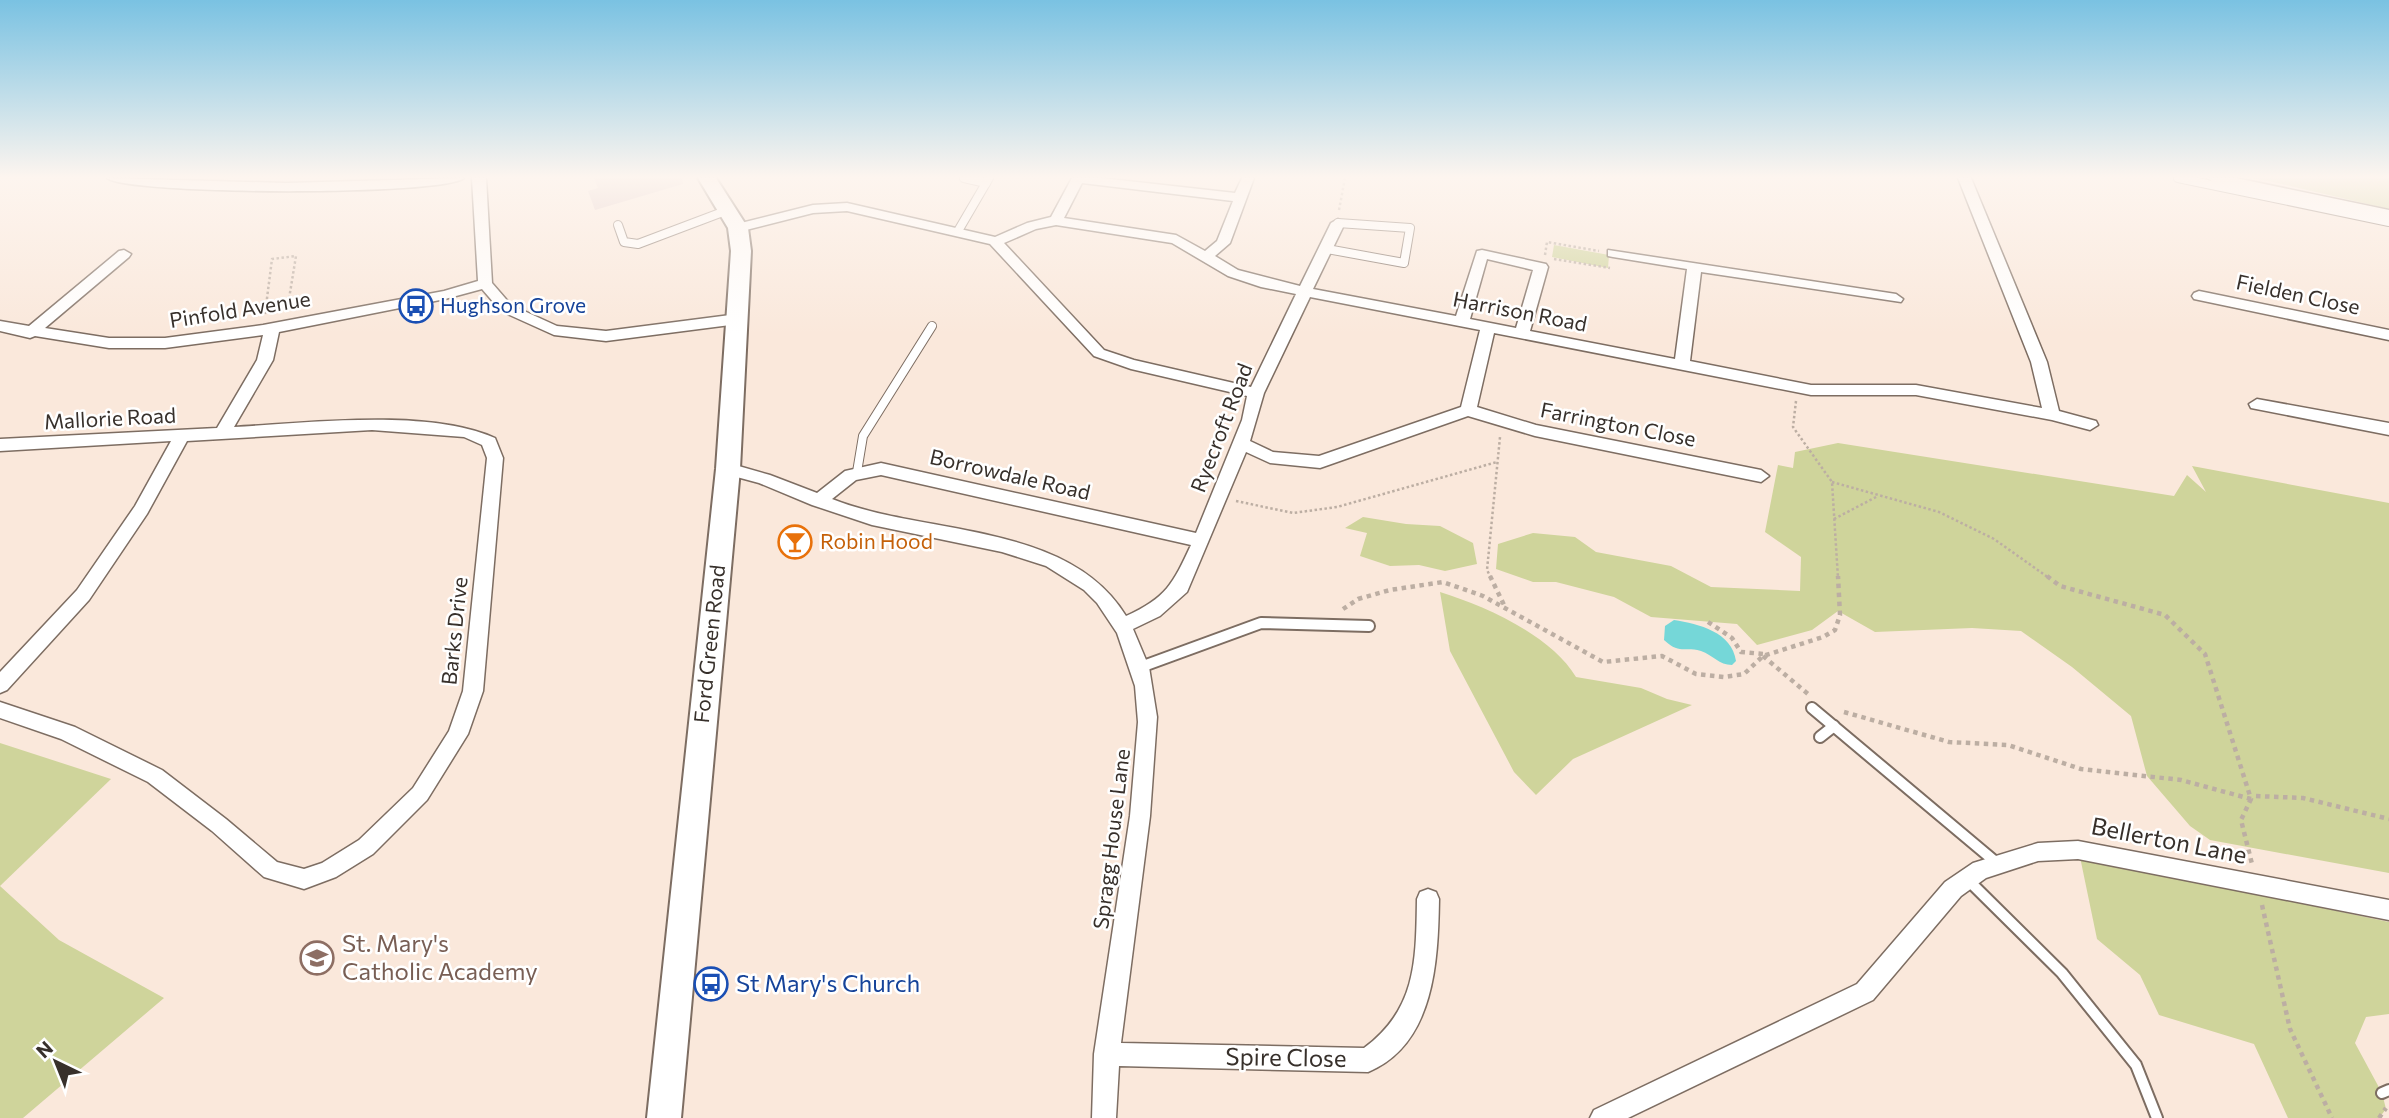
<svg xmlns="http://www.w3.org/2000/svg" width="2389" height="1118" font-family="Commissioner,sans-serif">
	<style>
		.green { fill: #cfd49b }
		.water { fill: #75d7d8 }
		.building { fill: #ddc6c5 }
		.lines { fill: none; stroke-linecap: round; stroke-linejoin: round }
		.service-far1-casing { stroke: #7d6d62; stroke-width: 10 }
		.service-casing { stroke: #7d6d62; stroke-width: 14 }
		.minor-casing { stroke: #7d6d62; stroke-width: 3 }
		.tertiary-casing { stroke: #7d6d62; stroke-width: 3 }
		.secondary-casing { stroke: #7d6d62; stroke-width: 4 }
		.path-far1 { stroke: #bcaea3; stroke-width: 2.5; stroke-dasharray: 2.5 2.5; stroke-linecap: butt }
		.path { stroke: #bcaea3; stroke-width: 4.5; stroke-dasharray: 4.5 4.5; stroke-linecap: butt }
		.service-far1 { stroke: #fff; stroke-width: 8 }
		.service { stroke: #fff; stroke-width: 10 }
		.minor { fill: #fff; fill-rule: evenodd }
		.tertiary { fill: #fff; fill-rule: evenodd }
		.secondary { fill: #fff; fill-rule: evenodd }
		.labels { text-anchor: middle; stroke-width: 5; stroke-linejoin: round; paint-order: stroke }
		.street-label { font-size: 21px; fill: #37302b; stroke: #fff }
		.transit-label { font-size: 21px; fill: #164399; stroke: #fff; text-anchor: start }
		.food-label { font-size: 21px; fill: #c56008; stroke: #fff; text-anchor: start }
		.near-street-label { font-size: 24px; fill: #37302b; stroke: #fff }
		.near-education-label { font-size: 24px; fill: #785e54; stroke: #fff; text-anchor: start }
		.near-transit-label { font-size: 24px; fill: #164399; stroke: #fff; text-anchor: start }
	</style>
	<rect width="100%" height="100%" fill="#fae8db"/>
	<g class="green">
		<path d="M2251 178H2389V209L2269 181Z"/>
		<path d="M1554 245 1609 255 1608 268 1552 257Z"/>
		<path d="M1838 443 2174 496 2187 475 2206 492 2192 466 2389 503V873L2210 840 2190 826 2147 776 2131 716 2072 667 2021 631 1972 628 1875 632 1838 611 1812 630 1757 645 1737 624 1651 617 1614 597 1556 582H1533L1496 569 1498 544 1533 533 1575 537 1596 552 1671 566 1711 587 1800 591 1801 557 1765 532 1778 465 1793 468 1795 452Z"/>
		<path d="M1363 517 1406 524 1440 526 1473 543 1477 564 1445 571 1419 565 1390 566 1360 556 1367 533 1345 528Z"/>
		<path d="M1440 592C1485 606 1551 635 1576 677L1641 688 1667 699 1692 705 1573 759 1536 795 1514 772 1450 651Z"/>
		<path d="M0 743 111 779 0 886Z"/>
		<path d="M2080 857 2389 922V1014L2366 1017 2355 1043 2382 1093 2386 1109 2379 1118H2288L2254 1044 2159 1015 2140 975 2097 939Z"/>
		<path d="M0 886 59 940 164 998 23 1118H0Z"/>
	</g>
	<path class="water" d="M1674 620C1699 624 1732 632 1736 661L1732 665C1719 665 1713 655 1701 651 1684 646 1680 655 1664 640L1665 626Z"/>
	<path class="building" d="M594 178H682L683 184 595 210 588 191 598 188Z"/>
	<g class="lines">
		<defs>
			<g id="service-far1">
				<path d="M964 178 986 183"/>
				<path d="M2178 178 2389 222"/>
				<path d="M618 225 624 242 638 244 728 210"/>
				<path d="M958 231 989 178"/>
				<path d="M1327 249 1404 263 1410 228 1338 223"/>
				<path d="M857 472 863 436 932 326"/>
			</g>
			<g id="service">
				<path d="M1138 668 1261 623 1369 626"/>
				<path d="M1812 708 1998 864"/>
				<path d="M1820 737 1834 726"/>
				<path d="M1968 880 2062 973 2136 1065 2157 1118"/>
				<path d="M2382 1093 2389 1090"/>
			</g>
			<g id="minor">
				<path d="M107 178 286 183 464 178C443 196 128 195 107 178Z"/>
				<path d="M472 178H486L492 283 511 305 557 326 606 331 738 314 745 319 738 324 606 341 554 335 501 311 482 289 445 299 279 332 273 360 234 427C308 423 427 408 495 438L503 458 483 691 468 734 427 800 373 854 336 877 304 889 264 877 212 831 148 782 61 739 0 718V702L75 727 162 770 226 819 277 862 304 869 322 863 359 840 413 788 449 731 463 691 487 458 482 445 464 437 372 430 187 441 147 514 89 600 7 690 0 693V672L77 590 135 506 171 441 0 451V439L217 428 257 360 263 335 165 348H109L35 336 30 338 0 331V321L29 326 119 251 124 250 131 254 129 257 45 328 109 338H165L263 325 444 291 478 281Z"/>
				<path d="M1072 178H1101L1235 193 1242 178H1254L1230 243 1215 256 1238 270 1300 286 1331 223 1338 219 1345 223 1313 289 1456 316 1477 251 1482 250 1546 264 1548 267 1530 331 1675 359 1687 269 1613 257 1608 256V250L1896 294 1903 299 1901 302 1701 272 1690 361 1811 385H1916L2042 408 2031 362 1958 178H1971L2047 362 2059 411 2096 421 2098 425 2090 430 2052 420 1916 395H1811L1494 333 1477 407 1536 425 1761 470 1769 476 1761 482 1535 436 1468 416 1320 468 1270 463 1246 452 1187 592 1160 616 1133 629 1149 667 1157 717 1150 816 1121 1043 1364 1048C1417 1009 1416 959 1417 899L1420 892 1428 889 1436 892 1439 899C1438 960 1435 1044 1368 1072L1119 1066 1116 1118H1092L1094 1054 1130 816 1138 722 1135 686 1117 633 1097 603 1084 590 1046 566 1002 552 872 525 812 505 759 483 722 473 720 469 728 463 770 475 817 493 845 471 881 463 1196 533 1242 420 1247 396 1131 369 1094 356 990 244 847 211 813 213 738 232 731 228 733 225 813 205 847 203 995 237 1027 223 1051 217ZM1082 183 1233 201 1217 241 1205 251 1176 235 1064 218ZM1056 225 1172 243 1228 276 1261 287 1296 294 1251 387 1134 360 1104 350 1004 243 1036 229ZM1487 259 1533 270 1516 328 1470 319ZM1310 297 1480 330 1461 407 1319 456 1273 452 1250 441 1264 393ZM881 475 1191 545C1173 584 1166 598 1126 616 1068 521 925 536 832 499L856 480Z"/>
				<path d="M2199 291 2389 330V340L2194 299 2192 296 2194 293Z"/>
				<path d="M2257 399 2389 423V435L2251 408 2249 404Z"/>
				<path d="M2078 841 2389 900V920L2078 859 2038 861 1986 878 1961 896 1873 1000 1628 1118H1590L1594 1110 1857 984 1945 882 1973 863 2038 843Z"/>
			</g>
			<path id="tertiary" d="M2207 178H2236L2389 210V220L2215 183Z"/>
			<path id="secondary" d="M698 178H716L748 228 751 251 740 469 681 1118H647L716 469 731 251 728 228Z"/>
		</defs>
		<use href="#service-far1" class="service-far1-casing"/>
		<use href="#service" class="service-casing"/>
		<use href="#minor" class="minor-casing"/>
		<use href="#tertiary" class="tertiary-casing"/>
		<use href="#secondary" class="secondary-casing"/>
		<g class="path-far1">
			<path d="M1339 210 1345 178"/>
			<path d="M1545 255 1547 242 1599 251"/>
			<path d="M1554 259 1610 268"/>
			<path d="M265 314 272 259 296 256 287 311"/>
			<path d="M1796 401 1793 427 1832 482 1838 578"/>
			<path d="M1832 482 1939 512 1994 539 2049 578"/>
			<path d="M1236 501 1293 513 1337 507 1497 462"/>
			<path d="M1834 519 1878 496"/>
			<path d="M1491 578 1487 570 1500 437"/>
		</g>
		<g class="path">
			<path d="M1490 576 1505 607"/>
			<path d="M2047 576 2060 586 2165 615 2205 654 2251 799 2241 820 2252 864"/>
			<path d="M1343 609 1358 599 1390 590 1443 582 1483 596 1603 662 1662 656 1696 674 1724 677 1744 674 1763 656 1823 637 1835 630 1840 615 1838 576"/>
			<path d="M1708 622 1732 638 1741 652 1764 654"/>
			<path d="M1763 656 1808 694"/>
			<path d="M1844 712 1949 742 2008 745 2081 769 2181 780 2251 799"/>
			<path d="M2256 796 2303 798 2389 819"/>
			<path d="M2262 905 2290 1029 2332 1118"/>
			<path d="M2379 1118 2386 1108"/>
		</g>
		<use href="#service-far1" class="service-far1"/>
		<use href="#service" class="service"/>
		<use href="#minor" class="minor"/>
		<use href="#tertiary" class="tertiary"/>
		<use href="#secondary" class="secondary"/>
	</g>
	<linearGradient id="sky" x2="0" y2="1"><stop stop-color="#7ac2e2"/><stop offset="0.53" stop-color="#fdf5ef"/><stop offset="1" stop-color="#fdf5ef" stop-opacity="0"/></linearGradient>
	<rect width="2389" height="334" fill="url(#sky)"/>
	<defs>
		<symbol id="bus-ring" viewBox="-11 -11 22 22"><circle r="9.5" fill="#fff" stroke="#1a4fb4" stroke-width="1.5"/><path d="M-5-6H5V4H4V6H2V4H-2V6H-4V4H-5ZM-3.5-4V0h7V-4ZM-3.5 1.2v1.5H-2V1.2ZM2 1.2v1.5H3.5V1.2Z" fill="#1a4fb4"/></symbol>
		<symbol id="bar-ring" viewBox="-11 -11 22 22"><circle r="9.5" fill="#fff" stroke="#e8710a" stroke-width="1.5"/><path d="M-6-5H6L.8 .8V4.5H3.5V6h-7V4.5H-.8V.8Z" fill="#e8710a"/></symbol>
		<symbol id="school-ring" viewBox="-11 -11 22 22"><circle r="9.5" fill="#fff" stroke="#8d6e63" stroke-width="1.5"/><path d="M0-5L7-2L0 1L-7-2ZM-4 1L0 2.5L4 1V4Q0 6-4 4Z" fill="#8d6e63"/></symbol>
	</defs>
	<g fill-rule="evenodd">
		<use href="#bus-ring" x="397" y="287" width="38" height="38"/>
		<use href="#bar-ring" x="776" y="523" width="38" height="38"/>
		<use href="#school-ring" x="298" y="939" width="38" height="38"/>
		<use href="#bus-ring" x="692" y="965" width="38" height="38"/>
	</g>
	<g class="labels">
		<g class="street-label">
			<text transform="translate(2298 295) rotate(12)" y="7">Fielden Close</text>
			<text transform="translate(240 310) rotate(-9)" y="7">Pinfold Avenue</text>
			<text transform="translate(1520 312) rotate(11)" y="7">Harrison Road</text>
			<text transform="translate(110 419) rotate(-3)" y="7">Mallorie Road</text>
			<text transform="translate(1618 425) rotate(11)" y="7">Farrington Close</text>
			<text transform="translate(1222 428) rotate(-69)" y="7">Ryecroft Road</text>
			<text transform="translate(1010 475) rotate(13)" y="7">Borrowdale Road</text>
			<text transform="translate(455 631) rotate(-84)" y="7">Barks Drive</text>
			<text transform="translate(710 644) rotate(-84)" y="7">Ford Green Road</text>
			<text transform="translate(1112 839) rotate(-83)" y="7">Spragg House Lane</text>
		</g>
		<g class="transit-label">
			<text x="440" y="313">Hughson Grove</text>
		</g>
		<g class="food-label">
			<text x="820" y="549">Robin Hood</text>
		</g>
		<g class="near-street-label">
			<text transform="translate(2169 841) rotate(11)" y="8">Bellerton Lane</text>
			<text transform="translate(1286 1058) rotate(1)" y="8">Spire Close</text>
		</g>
		<g class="near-education-label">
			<text x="342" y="952">St. Mary's<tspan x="342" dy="28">Catholic Academy</tspan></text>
		</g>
		<g class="near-transit-label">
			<text x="736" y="992">St Mary's Church</text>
		</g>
	</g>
	<g transform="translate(56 1062) rotate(317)" stroke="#ffffff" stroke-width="5" paint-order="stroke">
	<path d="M0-5L12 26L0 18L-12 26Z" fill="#37302b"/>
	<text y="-10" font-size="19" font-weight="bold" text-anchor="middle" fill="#37302b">N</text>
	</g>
</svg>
